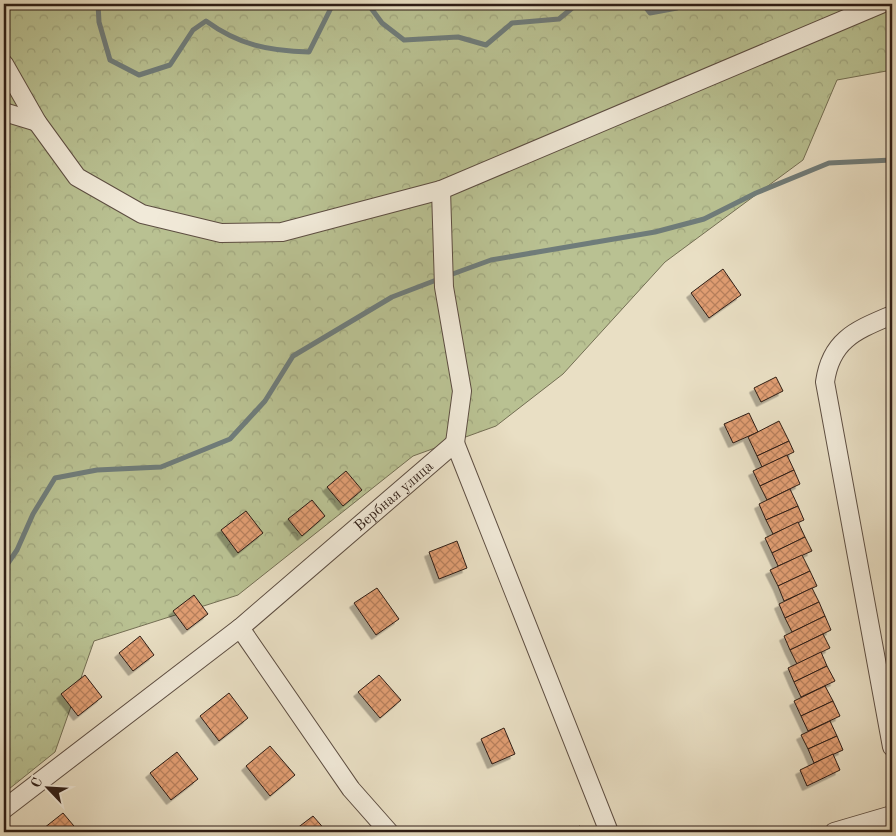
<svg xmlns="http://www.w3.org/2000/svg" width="896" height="836" font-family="'Old Standard TT',serif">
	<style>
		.forest { fill: url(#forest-crowns); stroke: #746f54 }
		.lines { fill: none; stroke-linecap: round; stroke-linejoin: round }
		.stream { stroke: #6f7c7a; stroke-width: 5 }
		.building { fill: url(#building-cross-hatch); stroke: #2e1d16; filter: url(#shadow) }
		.minor-casing { stroke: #5d4e42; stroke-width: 20 }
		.minor { stroke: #f1ead9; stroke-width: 18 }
		.labels { text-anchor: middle; stroke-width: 5; stroke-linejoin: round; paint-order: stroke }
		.street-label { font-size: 15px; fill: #2e1d16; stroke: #f1ead9 }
	</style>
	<defs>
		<pattern id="forest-crowns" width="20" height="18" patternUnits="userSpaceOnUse" patternTransform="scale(1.25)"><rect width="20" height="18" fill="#b9c192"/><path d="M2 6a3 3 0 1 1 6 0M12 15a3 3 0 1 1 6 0" fill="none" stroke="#9fa57d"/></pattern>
		<pattern id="building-cross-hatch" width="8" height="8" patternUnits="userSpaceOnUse" patternTransform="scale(1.25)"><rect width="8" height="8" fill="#e19e73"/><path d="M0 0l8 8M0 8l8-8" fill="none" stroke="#b7805d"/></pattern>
		<filter id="shadow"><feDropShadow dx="-4.5" dy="4.5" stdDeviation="0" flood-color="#0004"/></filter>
	</defs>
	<rect width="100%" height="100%" fill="#e9dfc4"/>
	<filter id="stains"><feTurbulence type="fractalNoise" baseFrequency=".004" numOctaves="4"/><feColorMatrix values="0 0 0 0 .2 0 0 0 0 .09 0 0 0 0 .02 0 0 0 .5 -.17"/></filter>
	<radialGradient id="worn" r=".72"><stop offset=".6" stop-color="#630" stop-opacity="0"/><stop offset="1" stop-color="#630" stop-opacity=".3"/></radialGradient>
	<path class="forest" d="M4 4H892V70L837 80 803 160 665 262 563 374 496 426 413 456 238 595 94 641 55 752 4 793Z"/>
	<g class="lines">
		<g class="stream">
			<path d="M98 4 99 22 110 60 139 75 170 65 193 30 206 21C239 45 269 51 309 52L333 4"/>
			<path d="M368 4 382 23 404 40 458 37 486 45 512 23 559 19 577 4"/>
			<path d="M643 4 650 13 677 8 682 4"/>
			<path d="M447 276 491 260 655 232 704 219 756 193 829 163 892 160"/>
			<path d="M4 569 17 550 33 514 55 478 97 470 161 467 230 439 265 401 293 356 392 297 439 279"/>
		</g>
	</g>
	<g class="building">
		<path d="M723 269 741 295 709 318 691 293Z"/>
		<path d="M776 377 783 391 761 402 754 388Z"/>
		<path d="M749 413 758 432 733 443 724 424Z"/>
		<path d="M779 421 789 441 757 456 748 437Z"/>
		<path d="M789 441 794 452 762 467 757 456Z"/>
		<path d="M787 455 794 470 760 486 753 471Z"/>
		<path d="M794 470 800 484 767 500 760 486Z"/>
		<path d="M346 471 362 490 343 506 327 487Z"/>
		<path d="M790 489 798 506 766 520 759 504Z"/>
		<path d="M312 500 325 516 302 536 288 519Z"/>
		<path d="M798 506 804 520 773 534 766 520Z"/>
		<path d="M246 511 263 533 238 553 221 530Z"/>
		<path d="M798 522 805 537 772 553 765 538Z"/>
		<path d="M805 537 812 551 778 566 772 553Z"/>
		<path d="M457 541 467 568 439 579 429 552Z"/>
		<path d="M802 555 810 571 778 586 770 570Z"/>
		<path d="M810 571 817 586 784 601 778 586Z"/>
		<path d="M377 588 399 619 376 635 354 603Z"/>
		<path d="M812 588 819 602 785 618 779 604Z"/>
		<path d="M194 595 208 614 187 630 173 611Z"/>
		<path d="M819 602 825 616 792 632 785 618Z"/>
		<path d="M825 616 831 630 790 650 784 636Z"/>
		<path d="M823 634 830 648 797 664 790 650Z"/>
		<path d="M140 636 154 655 133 671 119 653Z"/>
		<path d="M821 652 827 666 794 682 788 668Z"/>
		<path d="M827 666 835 681 801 697 794 682Z"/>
		<path d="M85 675 102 697 78 716 61 694Z"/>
		<path d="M379 675 401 700 380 718 358 692Z"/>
		<path d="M825 686 833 701 801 716 794 701Z"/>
		<path d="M229 693 248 718 219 741 200 716Z"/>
		<path d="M833 701 840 716 808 731 801 716Z"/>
		<path d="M830 721 837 736 808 749 801 735Z"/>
		<path d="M504 728 515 754 492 764 481 739Z"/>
		<path d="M837 736 843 750 814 763 808 749Z"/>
		<path d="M270 746 295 775 270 796 246 766Z"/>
		<path d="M177 752 198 779 171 800 150 773Z"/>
		<path d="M833 754 840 770 807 786 800 770Z"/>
		<path d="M63 813 79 832H39Z"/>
		<path d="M313 816 327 832H292Z"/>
		<path d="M580 826 584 832H568Z"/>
	</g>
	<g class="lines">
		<defs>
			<g id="minor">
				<path d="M4 64 37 122 77 177 142 214 221 233 282 232 441 190 881 4"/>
				<path d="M4 112 37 122"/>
				<path d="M441 190 444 287 462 391 455 443"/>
				<path d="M892 315C857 330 831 339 825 382L892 747"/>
				<path d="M240 628 351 789 389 832"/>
				<path id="s1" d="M4 809 240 628 455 443 609 832"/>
				<path d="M834 832 892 815"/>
			</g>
		</defs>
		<use href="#minor" class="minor-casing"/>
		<use href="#minor" class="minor"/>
	</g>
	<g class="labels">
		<g class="street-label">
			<text dy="5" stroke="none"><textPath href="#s1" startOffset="500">Вербная улица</textPath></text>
		</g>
	</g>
	<rect width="896" height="836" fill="none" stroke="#e9dfc4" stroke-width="20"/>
	<rect x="5" y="5" width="886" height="826" fill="none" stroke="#2e1d16" stroke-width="2.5"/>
	<rect x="10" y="10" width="876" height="816" fill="none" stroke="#2e1d16"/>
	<g transform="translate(48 788) rotate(295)" stroke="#f1ead9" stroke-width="4" paint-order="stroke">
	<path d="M0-4L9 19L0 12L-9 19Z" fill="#2e1d16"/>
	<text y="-8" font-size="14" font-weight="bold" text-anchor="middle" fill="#2e1d16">С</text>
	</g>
	<rect width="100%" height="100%" filter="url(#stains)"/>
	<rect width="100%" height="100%" fill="url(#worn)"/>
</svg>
